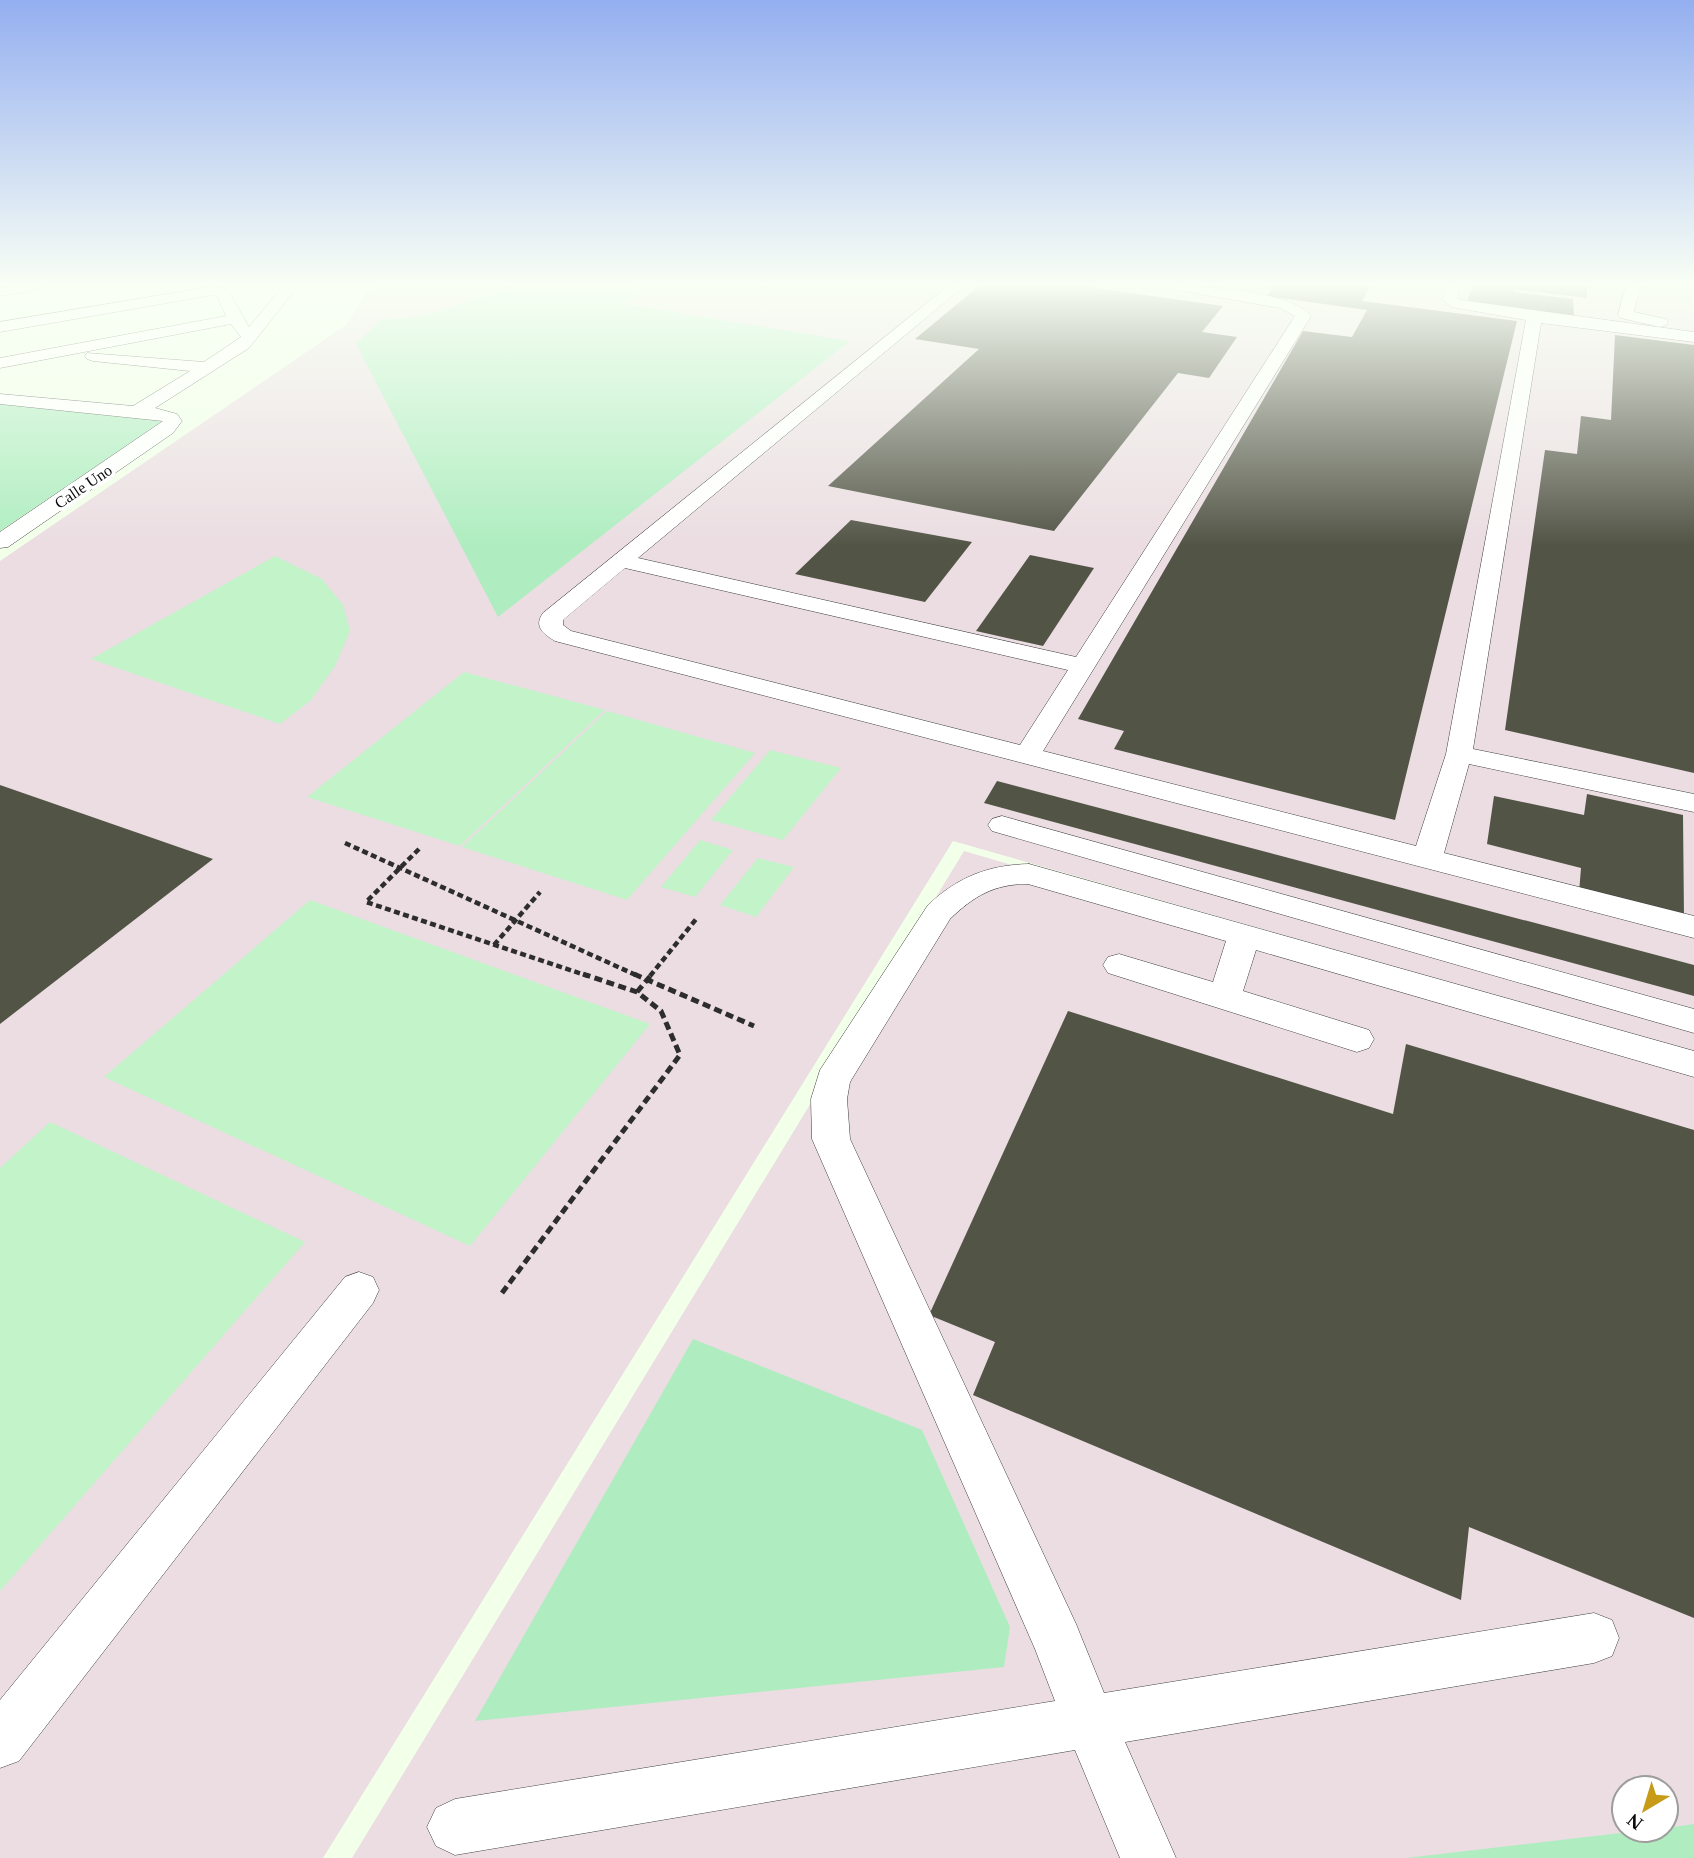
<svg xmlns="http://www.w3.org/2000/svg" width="1694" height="1858" font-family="'Times New Roman',serif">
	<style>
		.industrial { fill: #ebdde2; fill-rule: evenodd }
		.green { fill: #afedc0 }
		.pitch { fill: #c2f3c9 }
		.building { fill: #525446 }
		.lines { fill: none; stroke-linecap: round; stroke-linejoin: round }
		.minor-casing { stroke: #3e3e3e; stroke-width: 1 }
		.path-far1 { stroke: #2d2d2d; stroke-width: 4.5; stroke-dasharray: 6 3.5; stroke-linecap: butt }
		.path { stroke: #2d2d2d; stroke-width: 5; stroke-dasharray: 8 4.5; stroke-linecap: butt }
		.minor { fill: #fff; fill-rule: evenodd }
		.labels { text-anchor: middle; stroke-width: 7; stroke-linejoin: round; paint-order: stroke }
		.far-street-label { font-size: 16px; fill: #0b0b0b; stroke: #fff }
	</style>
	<rect width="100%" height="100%" fill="#f2ffe9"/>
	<g class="industrial">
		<path d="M371 286H1694V1052L953 841 323 1858H0V561L346 325Z"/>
		<path d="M964 851 1694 1063V1858H352ZM1624 1788H1666V1830H1624Z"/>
	</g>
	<g class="green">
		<path d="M520 286 639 288 624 304 850 341 498 617 356 344 381 320 423 316Z"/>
		<path d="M0 404 163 421 0 531Z"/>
		<path d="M693 1339 922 1430 1010 1627 1004 1667 475 1721Z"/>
		<path d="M1694 1824V1858H1406L1646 1830H1666V1828Z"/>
	</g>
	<g class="pitch">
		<path d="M275 556 322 579 343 605 350 631 335 666 311 700 280 724 91 659Z"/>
		<path d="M464 672 605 710 460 846 307 797Z"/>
		<path d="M607 711 755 753 627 900 462 847Z"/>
		<path d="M770 750 841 768 783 840 711 820Z"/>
		<path d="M700 840 733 850 695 897 661 887Z"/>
		<path d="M758 858 794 867 756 917 720 905Z"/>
		<path d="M310 900 650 1024 470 1246 104 1077Z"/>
		<path d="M50 1122 305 1242 0 1591V1168Z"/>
	</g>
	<g class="building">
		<path d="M979 286H1096L1094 288 1223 306 1202 332 1237 337 1209 378 1178 373 1054 531 828 486 979 349 915 339Z"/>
		<path d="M1274 286H1370L1362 301 1517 321 1395 820 1114 749 1124 731 1078 719 1303 331 1352 337 1367 310 1267 296Z"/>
		<path d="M1473 286H1587V298L1513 289 1514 292 1573 299 1574 318 1466 304Z"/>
		<path d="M1615 335 1694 345V773L1505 730 1545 450 1577 454 1581 416 1611 420Z"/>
		<path d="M851 520 972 542 925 602 795 574Z"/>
		<path d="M1030 555 1094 568 1043 646 976 631Z"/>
		<path d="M997 781 1694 965V996L984 803Z"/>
		<path d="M0 785 213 859 0 1024Z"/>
		<path d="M1587 794 1683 815 1684 919 1579 893 1581 868 1487 844 1494 796 1584 815Z"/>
		<path d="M1068 1011 1393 1114 1406 1044 1694 1130V1618L1469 1527 1461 1600 973 1395 995 1342 929 1315Z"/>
	</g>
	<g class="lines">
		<defs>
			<g id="minor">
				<path d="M9 286H44L37 290 0 296V288Z"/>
				<path d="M216 286 228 290 249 327 283 286H298L249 348 155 408 177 414 182 421 173 433 8 547 0 548V532L163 421 0 404V394L133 406 190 371 93 361 87 359 85 356 87 353 204 362 241 337 231 324 0 368V358L226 316 217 296 213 295 0 332V322Z"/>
				<path d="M948 286H964L638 558 1076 657 1295 316 1280 308 1178 290 1171 286C1202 286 1292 291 1311 316L1043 751 1416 846 1446 754 1526 320 1451 307 1442 299 1446 286H1460L1457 298 1461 300 1694 332V342L1541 323 1473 749 1694 794V812L1469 764 1444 853 1694 916V938L555 641C544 634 533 627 543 613ZM625 568 1068 670 1020 745 571 631 563 625V620Z"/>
				<path d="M1626 286H1640L1634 312 1666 319 1668 322 1666 325 1660 327 1621 318 1618 315Z"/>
				<path d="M1002 816 1694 1009V1033L992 831 988 825 992 819Z"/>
				<path d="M1029 864 1694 1051V1077L1256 950 1243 991 1369 1030 1374 1039 1369 1048 1357 1052 1108 973 1103 965 1108 957 1119 954 1213 982 1226 941 1028 884C994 884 974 896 950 919L850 1082 847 1099 850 1139 1076 1624 1104 1693 1594 1613 1612 1620 1619 1638 1612 1656 1594 1663 1125 1742 1176 1858H1120L1075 1750 455 1855 436 1846 427 1827 436 1808 455 1799 1055 1701 1035 1649 812 1139 811 1099 820 1070 928 905C958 877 988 865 1029 864Z"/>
				<path d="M359 1272 373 1277 379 1290 373 1303 19 1761 0 1768V1700L345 1277Z"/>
			</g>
		</defs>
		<use href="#minor" class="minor-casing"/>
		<g class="path-far1">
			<path d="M345 843 638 976"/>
			<path d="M419 849 366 902 588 976"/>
			<path d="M494 945 540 892"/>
			<path d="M650 976 697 918"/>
		</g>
		<g class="path">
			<path d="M634 974 754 1026"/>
			<path d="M637 992 652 974"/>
			<path d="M502 1293 680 1055 661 1011 637 992 583 974"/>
		</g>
		<use href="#minor" class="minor"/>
	</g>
	<linearGradient id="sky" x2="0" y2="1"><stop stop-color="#94aff0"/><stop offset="0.52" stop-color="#f9fff5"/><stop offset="1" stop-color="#f9fff5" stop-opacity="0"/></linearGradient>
	<rect width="1694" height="546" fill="url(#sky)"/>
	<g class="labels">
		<g class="far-street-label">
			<text transform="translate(83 486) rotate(-34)" y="6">Calle Uno</text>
		</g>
	</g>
	<g transform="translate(1645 1809) rotate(218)"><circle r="33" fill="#ffffff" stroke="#9d9d9d" stroke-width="2"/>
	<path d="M0-5L12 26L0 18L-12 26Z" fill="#c79b17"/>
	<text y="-10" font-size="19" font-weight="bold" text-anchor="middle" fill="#0b0b0b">N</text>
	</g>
</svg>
